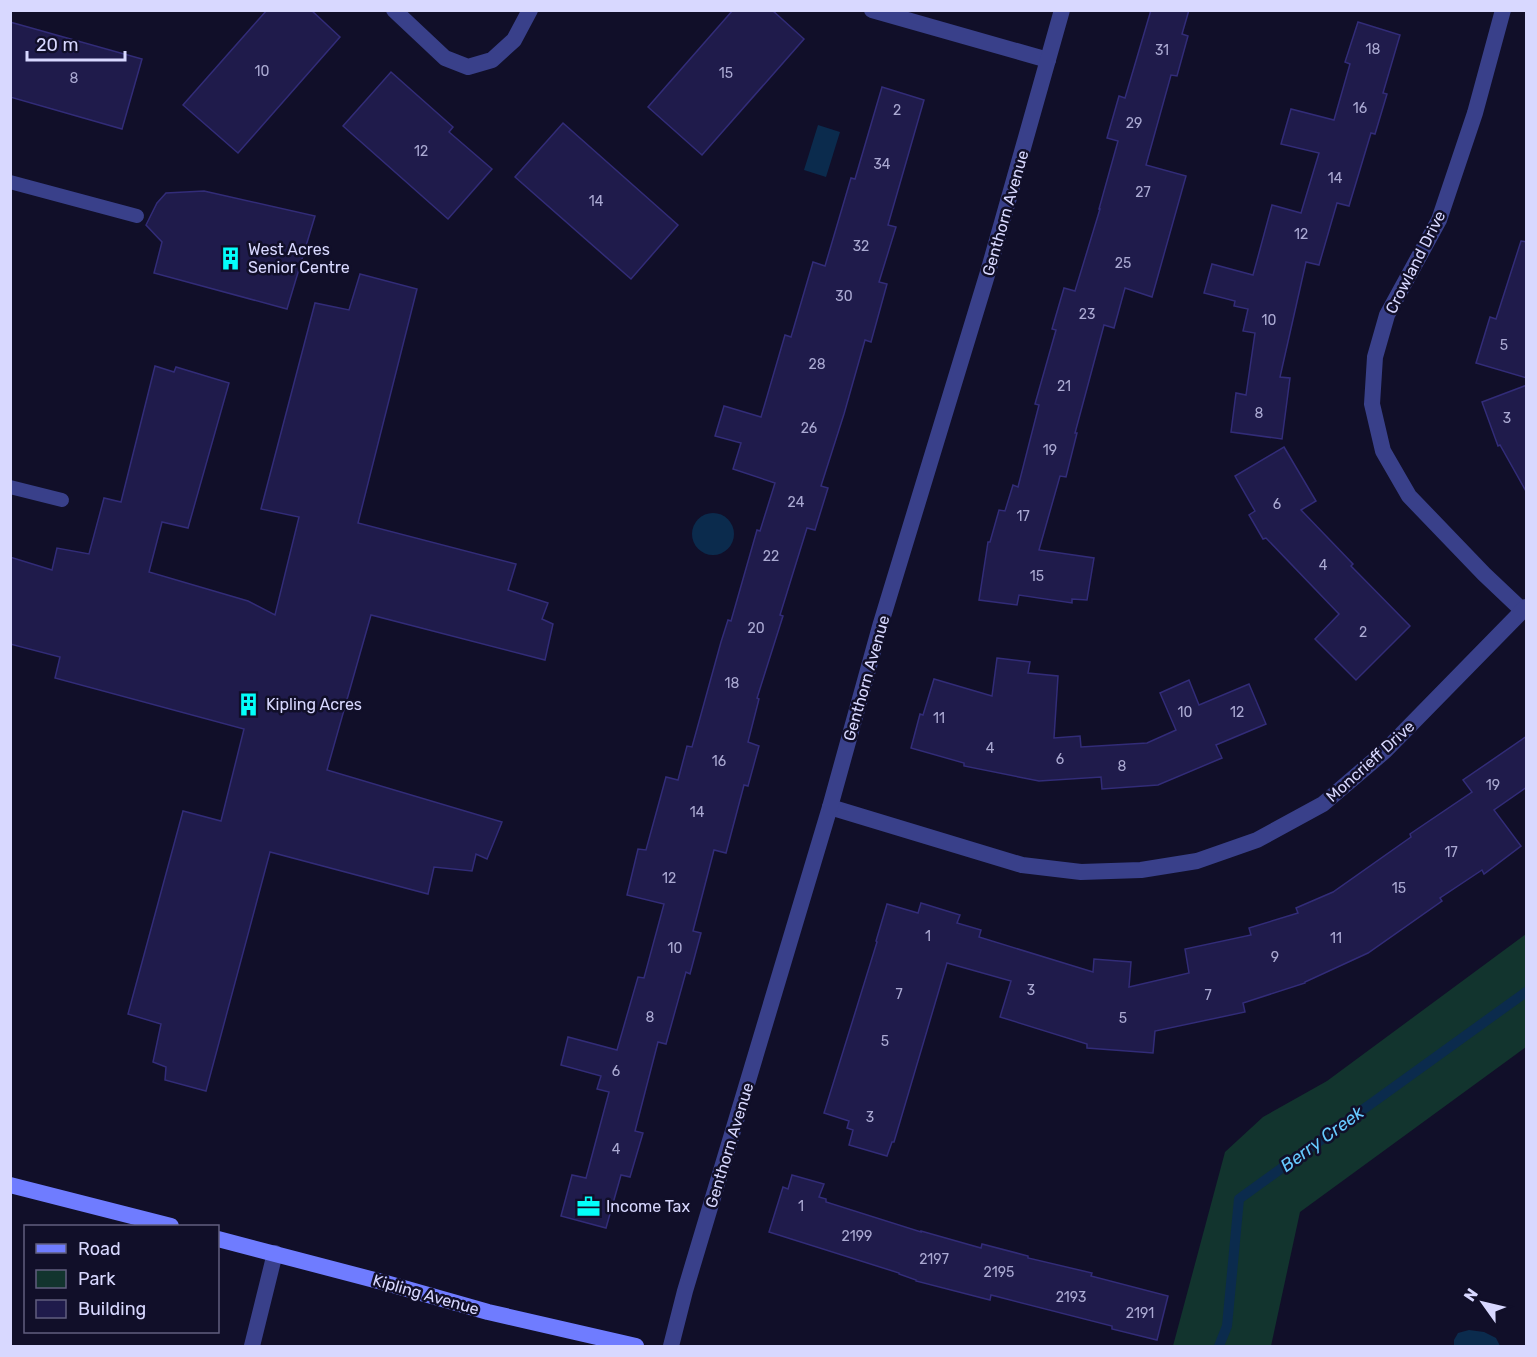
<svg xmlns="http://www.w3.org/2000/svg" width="1537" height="1357" font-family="Rubik,sans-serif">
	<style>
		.green { fill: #12342e }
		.water { fill: #0b2b4d }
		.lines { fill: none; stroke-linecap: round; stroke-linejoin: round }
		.stream { stroke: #0b2b4d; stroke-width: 10 }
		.building { fill: #1f1b4b; stroke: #322c78; stroke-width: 1.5 }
		.service { stroke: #39408a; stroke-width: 14 }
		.minor { stroke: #39408a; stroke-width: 16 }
		.secondary { stroke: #6f7cff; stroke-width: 16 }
		.labels { text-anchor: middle; stroke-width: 5; stroke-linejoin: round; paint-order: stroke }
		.number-label { font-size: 14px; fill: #aaa9d2 }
		.street-label { font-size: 16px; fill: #d8d8ff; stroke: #110f29 }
		.poi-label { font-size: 16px; fill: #d8d8ff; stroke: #110f29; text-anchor: start }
		.water-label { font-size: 18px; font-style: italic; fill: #66caff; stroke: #110f29 }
	</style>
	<rect width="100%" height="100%" fill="#110f29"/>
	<path class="green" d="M1526 934V1047L1300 1212 1271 1346H1173L1225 1152 1263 1117 1327 1081Z"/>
	<g class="water">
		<path d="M818 125 840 132 826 177 804 170Z"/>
		<circle cx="713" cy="534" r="21"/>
		<path d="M1469 1330 1484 1332 1496 1338 1500 1346H1454V1340L1458 1333Z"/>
	</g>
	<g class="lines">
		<path class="stream" d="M1219 1346 1227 1326 1239 1199 1526 992"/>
	</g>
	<g class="building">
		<path d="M267 10H311L340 37 238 153 183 105Z"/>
		<path d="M733 10H772L804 39 702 155 648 107Z"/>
		<path d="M1151 10H1189L1182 34 1188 36 1177 76 1171 75 1146 165 1186 176 1152 297 1125 288 1114 328 1104 325 1075 433H1077L1066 477 1060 476 1039 550 1094 558 1087 600 1072 599V603L1019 595 1017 605 979 600 988 542H990L999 510 1005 511 1013 485 1018 487 1039 405 1035 404 1056 330 1052 329 1064 288 1075 291 1100 209H1099L1118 141 1107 138 1119 96 1125 98Z"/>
		<path d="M10 22 142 59 122 129 10 97Z"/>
		<path d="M1358 22 1400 35 1383 93 1387 94 1375 134 1371 133 1349 206 1337 203 1319 265 1306 262 1280 377 1290 378 1282 439 1231 432 1236 393 1246 395 1255 333 1243 331 1248 309 1234 306 1235 301 1204 293 1212 264 1253 275 1272 205 1301 213 1319 153 1281 144 1291 109 1334 120 1350 64 1345 62Z"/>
		<path d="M391 72 453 127 449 132 492 169 448 219 343 126Z"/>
		<path d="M882 87 924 100 888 225 896 227 879 282 887 284 871 342 865 340 844 414 821 486 828 488 815 530 807 528 780 615 783 616 757 698 759 699 748 742 759 746 748 786 744 785 726 853 714 850 693 931 701 933 690 974 686 972 666 1044 658 1042 635 1131 643 1133 630 1177 621 1175 606 1228 561 1216 572 1175 586 1178 609 1092 597 1089 601 1076 561 1065 568 1037 617 1050 638 977 644 978 664 904 627 895 638 849 646 850 666 777 678 780 687 746 692 747 721 642 728 620 731 621 757 530 760 531 775 483 733 469 741 443 715 436 724 406 761 417 785 335 791 337 813 262 825 266 851 178 855 179Z"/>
		<path d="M563 123 678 225 631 279 515 177Z"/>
		<path d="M204 191 315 216 287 309 154 273 162 242 146 225 157 203 166 193Z"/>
		<path d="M1521 241 1527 242V378L1476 363 1490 317 1496 319Z"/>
		<path d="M360 274 417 289 358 523 516 564 508 590 548 603 542 619 553 624 545 660 371 615 327 770 502 822 487 859 476 854 472 871 434 867 428 894 270 852 206 1091 165 1080 166 1067 153 1062 161 1024 128 1014 183 811 221 821 244 729 55 678 60 657 10 644V557L52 570 57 548 89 554 104 498 121 502 155 366 174 372 176 367 229 383 188 528 162 522 149 572 248 601 275 615 299 517 261 509 315 303 349 310Z"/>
		<path d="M1527 385V493L1500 445 1498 446 1482 402Z"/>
		<path d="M1284 447 1316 501 1301 510 1353 564 1351 566 1410 626 1356 680 1315 639 1339 614 1266 538 1263 539 1249 515 1255 511 1235 476Z"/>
		<path d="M997 658 1030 662 1028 673 1058 676 1054 738 1080 736 1081 747 1147 743 1176 730 1160 693 1189 680 1199 705 1249 684 1266 724 1216 745 1222 758 1158 785 1102 789 1101 777 1039 781 964 766V763L911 748 920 714 923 715 934 679 992 696Z"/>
		<path d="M1527 736V787L1494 810 1521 846 1484 874 1482 870 1440 898 1442 901 1368 953 1305 982V983L1243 1003 1245 1012 1155 1031 1153 1053 1087 1048V1044L1000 1017 1011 981 947 963 894 1142H892L887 1156 849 1145 853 1130 847 1128 849 1121 824 1113 877 942 876 941 887 904 918 913 921 903 960 915 957 923 981 930 979 937 1093 972 1094 959 1131 962 1129 987 1189 973 1185 949 1251 935 1249 928 1298 913 1296 908 1333 892 1411 837 1410 834 1472 792 1463 780Z"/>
		<path d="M792 1175 824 1184 819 1197 826 1199V1202L921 1232V1231L981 1248 982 1244 1028 1256V1258L1092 1273 1091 1276 1168 1296 1157 1340 1112 1329V1326L991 1295 990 1300 916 1281V1280L899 1274V1273L769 1232 783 1187 788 1189Z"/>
	</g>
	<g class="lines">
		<g class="service">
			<path d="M10 182 137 216"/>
			<path d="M10 487 62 500"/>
		</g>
		<g class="minor">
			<path d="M394 10 445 58 468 67 492 60 514 40 530 10"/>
			<path d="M872 10 1048 60"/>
			<path d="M1503 10 1475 113 1439 220 1387 315 1375 357 1372 404 1383 451 1409 496 1484 574 1523 611"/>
			<path d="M830 807 1022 865 1081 872 1141 870 1197 861 1257 840 1323 804 1385 751 1526 607"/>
			<path d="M252 1346 275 1253"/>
			<path d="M671 1346 685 1291 830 807 881 623 988 272 1062 10"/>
		</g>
		<g class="secondary">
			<path d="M10 1185 171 1226"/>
			<path d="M218 1239 386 1283 488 1312 636 1346"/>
		</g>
	</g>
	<defs>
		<symbol id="building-bare" viewBox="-9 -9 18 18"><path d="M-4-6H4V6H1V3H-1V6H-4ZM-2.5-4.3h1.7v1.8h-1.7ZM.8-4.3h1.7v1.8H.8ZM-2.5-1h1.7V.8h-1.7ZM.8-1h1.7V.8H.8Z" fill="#04fffa" stroke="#110f29" stroke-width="2.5" paint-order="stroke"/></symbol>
		<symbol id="office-bare" viewBox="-9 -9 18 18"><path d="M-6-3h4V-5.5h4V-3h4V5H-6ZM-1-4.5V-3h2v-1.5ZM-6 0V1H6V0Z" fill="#04fffa" stroke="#110f29" stroke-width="2.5" paint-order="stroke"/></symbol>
	</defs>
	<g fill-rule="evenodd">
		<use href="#building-bare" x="214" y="242" width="33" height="33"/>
		<use href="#building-bare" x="232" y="688" width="33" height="33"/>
		<use href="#office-bare" x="572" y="1190" width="33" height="33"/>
	</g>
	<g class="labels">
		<g class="number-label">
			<text x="1373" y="54">18</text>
			<text x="1162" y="55">31</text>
			<text x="262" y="76">10</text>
			<text x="726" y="78">15</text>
			<text x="74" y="83">8</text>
			<text x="1360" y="113">16</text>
			<text x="897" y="115">2</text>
			<text x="1134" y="128">29</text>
			<text x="421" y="156">12</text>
			<text x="882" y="169">34</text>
			<text x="1335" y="183">14</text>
			<text x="1143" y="197">27</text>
			<text x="596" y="206">14</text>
			<text x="1301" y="239">12</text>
			<text x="861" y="251">32</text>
			<text x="1123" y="268">25</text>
			<text x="844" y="301">30</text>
			<text x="1087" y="319">23</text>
			<text x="1269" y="325">10</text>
			<text x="1504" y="350">5</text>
			<text x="817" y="369">28</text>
			<text x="1064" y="391">21</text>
			<text x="1259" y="418">8</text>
			<text x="1507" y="423">3</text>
			<text x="809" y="433">26</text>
			<text x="1050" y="455">19</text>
			<text x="796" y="507">24</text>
			<text x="1277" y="509">6</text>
			<text x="1023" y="521">17</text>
			<text x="771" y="561">22</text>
			<text x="1323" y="570">4</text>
			<text x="1037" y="581">15</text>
			<text x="756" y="633">20</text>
			<text x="1363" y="637">2</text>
			<text x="732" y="688">18</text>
			<text x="1185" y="717">10</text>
			<text x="1237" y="717">12</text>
			<text x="939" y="723">11</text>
			<text x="990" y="753">4</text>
			<text x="1060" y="764">6</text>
			<text x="719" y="766">16</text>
			<text x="1122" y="771">8</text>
			<text x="1493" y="790">19</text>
			<text x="697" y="817">14</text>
			<text x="1451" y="857">17</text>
			<text x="669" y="883">12</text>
			<text x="1399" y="893">15</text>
			<text x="928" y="941">1</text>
			<text x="1336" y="943">11</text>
			<text x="675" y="953">10</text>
			<text x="1275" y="962">9</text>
			<text x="1031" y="995">3</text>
			<text x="899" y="999">7</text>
			<text x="1208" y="1000">7</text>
			<text x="650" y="1022">8</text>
			<text x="1123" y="1023">5</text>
			<text x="885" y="1046">5</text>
			<text x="616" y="1076">6</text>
			<text x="870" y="1122">3</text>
			<text x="616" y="1154">4</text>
			<text x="801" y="1211">1</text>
			<text x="857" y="1241">2199</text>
			<text x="934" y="1264">2197</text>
			<text x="999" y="1277">2195</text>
			<text x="1071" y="1302">2193</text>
			<text x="1140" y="1318">2191</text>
		</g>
		<g class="street-label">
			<text transform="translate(1005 213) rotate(-74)" y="6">Genthorn Avenue</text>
			<text transform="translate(1415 262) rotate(-63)" y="6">Crowland Drive</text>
			<text transform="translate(866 678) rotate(-74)" y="6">Genthorn Avenue</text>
			<text transform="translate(1370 761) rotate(-42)" y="6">Moncrieff Drive</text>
			<text transform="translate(729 1145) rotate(-73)" y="6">Genthorn Avenue</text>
			<text transform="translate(426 1294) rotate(16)" y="6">Kipling Avenue</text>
		</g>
		<g class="poi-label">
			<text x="248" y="255">West Acres<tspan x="248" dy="18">Senior Centre</tspan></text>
			<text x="266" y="710">Kipling Acres</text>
			<text x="606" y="1212">Income Tax</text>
		</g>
		<g class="water-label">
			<text transform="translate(1322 1139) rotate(-36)" y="6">Berry Creek</text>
		</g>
	</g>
	<rect width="1537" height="1357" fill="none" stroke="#d8d8ff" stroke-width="24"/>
	<rect x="24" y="1225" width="195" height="108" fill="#110f29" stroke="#615f7f" stroke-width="1.5"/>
	<rect x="36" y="1244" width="30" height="9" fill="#6f7cff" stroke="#615f7f" stroke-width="1.5"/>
	<text x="78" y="1255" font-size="18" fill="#d8d8ff">Road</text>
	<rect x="36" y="1270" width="30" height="18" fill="#12342e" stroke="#615f7f" stroke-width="1.5"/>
	<text x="78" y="1285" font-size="18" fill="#d8d8ff">Park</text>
	<rect x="36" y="1300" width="30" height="18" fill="#1f1b4b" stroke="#615f7f" stroke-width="1.5"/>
	<text x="78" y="1315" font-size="18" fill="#d8d8ff">Building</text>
	<g transform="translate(1483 1303) rotate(304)" stroke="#110f29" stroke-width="4.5" paint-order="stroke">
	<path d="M0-4.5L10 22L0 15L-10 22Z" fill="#d8d8ff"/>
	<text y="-9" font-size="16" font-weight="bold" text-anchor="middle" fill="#d8d8ff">N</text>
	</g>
	<path d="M27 51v9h98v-9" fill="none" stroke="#d8d8ff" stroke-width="3"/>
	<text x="36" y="51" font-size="18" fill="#d8d8ff" stroke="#110f29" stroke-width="4.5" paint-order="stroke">20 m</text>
</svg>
